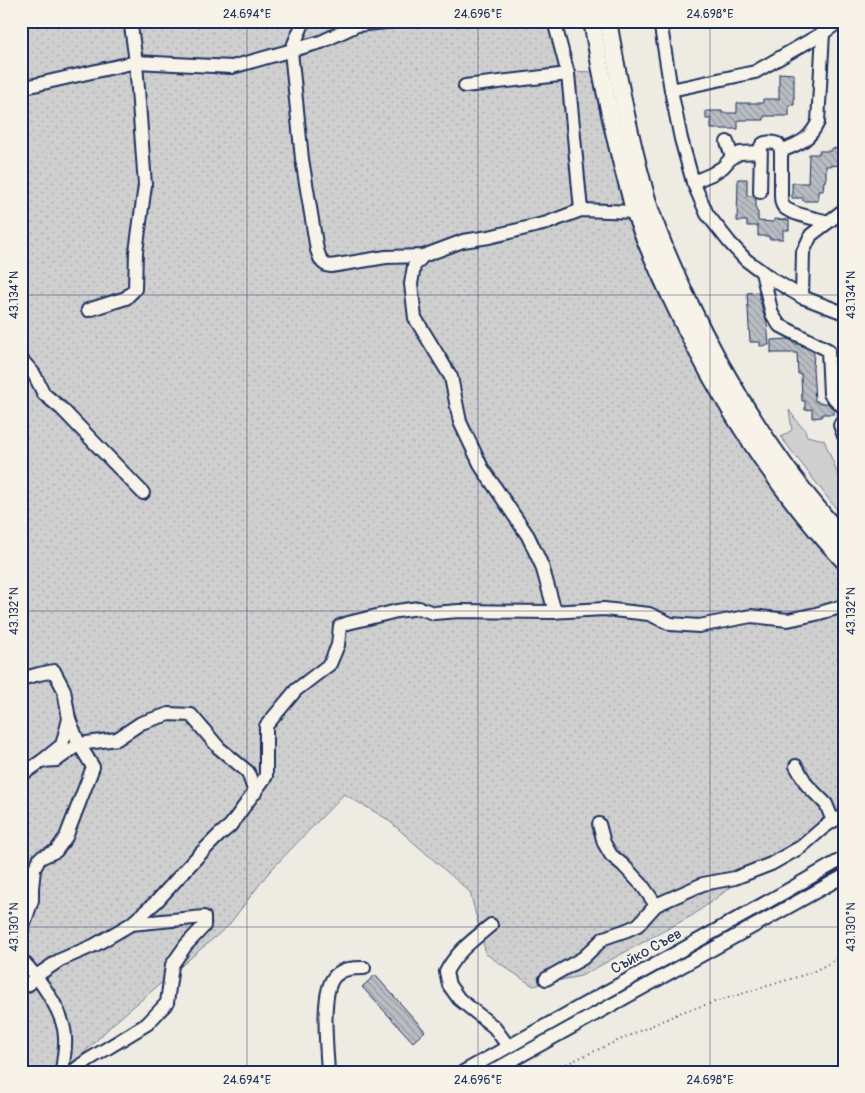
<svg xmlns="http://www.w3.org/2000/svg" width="865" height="1093" font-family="Pangolin,sans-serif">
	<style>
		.grass { fill: #cfcfcf; stroke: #757f96 }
		.garden { fill: url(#garden-dots); stroke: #757f96 }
		.building { fill: url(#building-back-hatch); stroke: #1b2f5e }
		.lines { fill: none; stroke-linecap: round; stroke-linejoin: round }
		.minor-casing { stroke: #1b2f5e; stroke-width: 16 }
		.major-casing { stroke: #1b2f5e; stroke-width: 20 }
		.path { stroke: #1b2f5e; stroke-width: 2; stroke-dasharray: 1 4; stroke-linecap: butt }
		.minor { stroke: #f7f3e8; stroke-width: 12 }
		.major { stroke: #f7f3e8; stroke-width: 16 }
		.ticks { fill: none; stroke: #1b2f5e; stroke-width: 1; stroke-opacity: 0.45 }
		.labels { text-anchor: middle; stroke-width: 4; stroke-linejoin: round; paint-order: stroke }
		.street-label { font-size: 15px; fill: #1b2f5e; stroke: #f7f3e8 }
		.neatline { fill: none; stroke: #1b2f5e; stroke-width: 2 }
		.ticks-label { font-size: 12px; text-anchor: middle; fill: #1b2f5e }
	</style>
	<defs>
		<pattern id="garden-dots" width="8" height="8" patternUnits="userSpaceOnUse" patternTransform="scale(1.25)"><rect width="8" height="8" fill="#cfcfcf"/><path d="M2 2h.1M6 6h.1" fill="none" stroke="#b1b2b4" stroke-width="1.8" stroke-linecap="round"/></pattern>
		<pattern id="building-back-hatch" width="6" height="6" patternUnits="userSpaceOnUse" patternTransform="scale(1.25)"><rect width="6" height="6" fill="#babdc2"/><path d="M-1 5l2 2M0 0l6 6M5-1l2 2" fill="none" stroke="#969aa1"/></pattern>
	</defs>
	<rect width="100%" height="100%" fill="#eeebe2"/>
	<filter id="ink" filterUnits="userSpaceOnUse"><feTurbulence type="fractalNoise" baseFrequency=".02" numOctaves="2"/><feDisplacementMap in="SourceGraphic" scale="10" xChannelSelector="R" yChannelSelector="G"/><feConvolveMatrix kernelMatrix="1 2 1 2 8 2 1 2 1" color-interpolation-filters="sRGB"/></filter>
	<g filter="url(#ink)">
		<path class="grass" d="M789 410 799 424 804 428 807 436 824 440 844 489V519L781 437 792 430Z"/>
		<path class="garden" d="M21 21H553L566 71 595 72 776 491 822 549 844 570V821L768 860 693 915 581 976 533 986 486 954 470 892 387 819 344 794 269 872 228 926 113 1024 65 1072H21Z"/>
		<g class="building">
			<path d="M779 73 794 74V105H789V116H764V120H738V129H711V119H706V111H722V113H737V103H763V99H779Z"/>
			<path d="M831 148 841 149V151H844V165L826 166V181H824L823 191H818V201H803V198H792V183H808L809 154H819V151H831Z"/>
			<path d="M738 179H747V196H753L756 199V211L758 212V221L774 222V219L789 220V230H783V239H769V236H758V226H747V221H737Z"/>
			<path d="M758 292 764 316 767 322 769 345 760 346V342H750L747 293Z"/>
			<path d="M788 339 794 342V344H798L814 352 813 368 815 401H818V403H827L834 410V414H822V417L812 418V409L805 410V401H802L801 374H798L797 353H771V340Z"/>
			<path d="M375 975 425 1031 413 1042 362 987Z"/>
		</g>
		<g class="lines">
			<defs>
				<g id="minor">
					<path d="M304 21 291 51 302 159 317 250C320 258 321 265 331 266L386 257 423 256 463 241 489 237 547 223 581 210 635 212"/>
					<path d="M554 21 568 74 581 210"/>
					<path d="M660 21 671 90 681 139 693 182 707 214 730 243 746 260 772 279 802 297 844 313"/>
					<path d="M465 86 568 74"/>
					<path d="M21 88 136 62 232 67 321 42 357 25 395 21"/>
					<path d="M671 90 755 72 823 33 840 21"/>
					<path d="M727 142 732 157"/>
					<path d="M781 151C798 144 809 141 818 122L823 33"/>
					<path d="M693 182 712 174 723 167 732 157 740 153 760 152"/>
					<path d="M760 192 761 146C764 141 772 142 778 144L780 147 781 151V195C781 199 781 204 784 207 790 214 818 219 828 222"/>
					<path d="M423 256 414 266 411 284 415 318 451 377 460 422 482 468 528 536 542 566 555 612"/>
					<path d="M762 272 772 314 779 325 828 350 830 394 844 408"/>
					<path d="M802 297 803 252 811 235 844 210"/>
					<path d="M88 310 126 298 135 289 136 252 145 185 136 62 131 26 129 21"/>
					<path d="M21 359 34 374 44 394 62 409 143 493"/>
					<path d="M844 418 840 425 844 436"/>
					<path d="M21 679 39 674 54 671 64 690 69 719 62 745 42 761 21 775"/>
					<path d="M42 761 57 760 79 744 117 739 141 723 169 714 191 715 219 748 248 772 255 793"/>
					<path d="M796 766 807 785 826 804 833 821"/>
					<path d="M599 824 604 843 611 855 623 865 642 885 656 905"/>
					<path d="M21 882H24L32 888V900L21 933"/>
					<path d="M32 888 34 869 40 858 56 851 66 837 93 767 79 744 69 719"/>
					<path d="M491 925C473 940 457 951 446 972L449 985 459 999 494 1027 508 1046"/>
					<path d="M21 959C38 977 64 1011 65 1037 66 1048 63 1060 62 1072"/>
					<path d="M546 979 583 958 604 938 627 930 638 925 656 905 703 884 735 878 771 864 801 847 824 827 833 821 844 816"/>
					<path d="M21 988 29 984 36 976 60 960 95 945 131 924 157 901 198 856 219 835 230 826 266 776V726L296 690 330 664 338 645 340 626 348 623 397 611 419 608 434 613 459 611 550 612 604 609 649 614 671 624 699 626 751 616 788 620 816 614 844 606"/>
					<path d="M72 1072 88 1060 147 1024 167 1003 172 965 186 945 204 926V917L131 924"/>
					<path d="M328 1072C327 1050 320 991 335 976 343 968 353 968 364 968"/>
					<path d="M463 1072 783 893 844 858"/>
					<path d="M491 1072 844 876"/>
				</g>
				<g id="major">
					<path d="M592 21C601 73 611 125 625 176 629 188 631 201 635 213 645 243 659 271 672 300 716 395 772 484 844 561"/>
					<path d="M608 21C619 84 631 146 649 206 659 237 672 266 685 294 726 382 779 467 844 539"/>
				</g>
			</defs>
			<use href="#minor" class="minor-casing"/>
			<use href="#major" class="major-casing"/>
			<path class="path" d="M548 1072 682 1012 810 973 844 956"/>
			<use href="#minor" class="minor"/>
			<use href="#major" class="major"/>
		</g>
	</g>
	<path class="ticks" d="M247 21V1072M478 21V1072M710 21V1072M21 295H844M21 611H844M21 927H844"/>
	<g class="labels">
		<g class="street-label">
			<text transform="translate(646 951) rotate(-29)" y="5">Съйко Съев</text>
		</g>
	</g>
	<rect width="865" height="1093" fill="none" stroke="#f7f3e8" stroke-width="55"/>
	<rect x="28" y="28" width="810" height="1038" class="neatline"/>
	<g class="ticks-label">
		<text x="247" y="18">24.694°E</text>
		<text x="478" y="18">24.696°E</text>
		<text x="710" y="18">24.698°E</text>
		<text transform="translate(14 295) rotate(-90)" y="4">43.134°N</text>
		<text transform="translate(851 295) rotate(-90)" y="4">43.134°N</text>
		<text transform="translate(14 611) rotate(-90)" y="4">43.132°N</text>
		<text transform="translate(851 611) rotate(-90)" y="4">43.132°N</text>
		<text transform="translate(14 927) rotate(-90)" y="4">43.130°N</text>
		<text transform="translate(851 927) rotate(-90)" y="4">43.130°N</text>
		<text x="247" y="1084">24.694°E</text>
		<text x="478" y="1084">24.696°E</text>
		<text x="710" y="1084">24.698°E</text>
	</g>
</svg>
